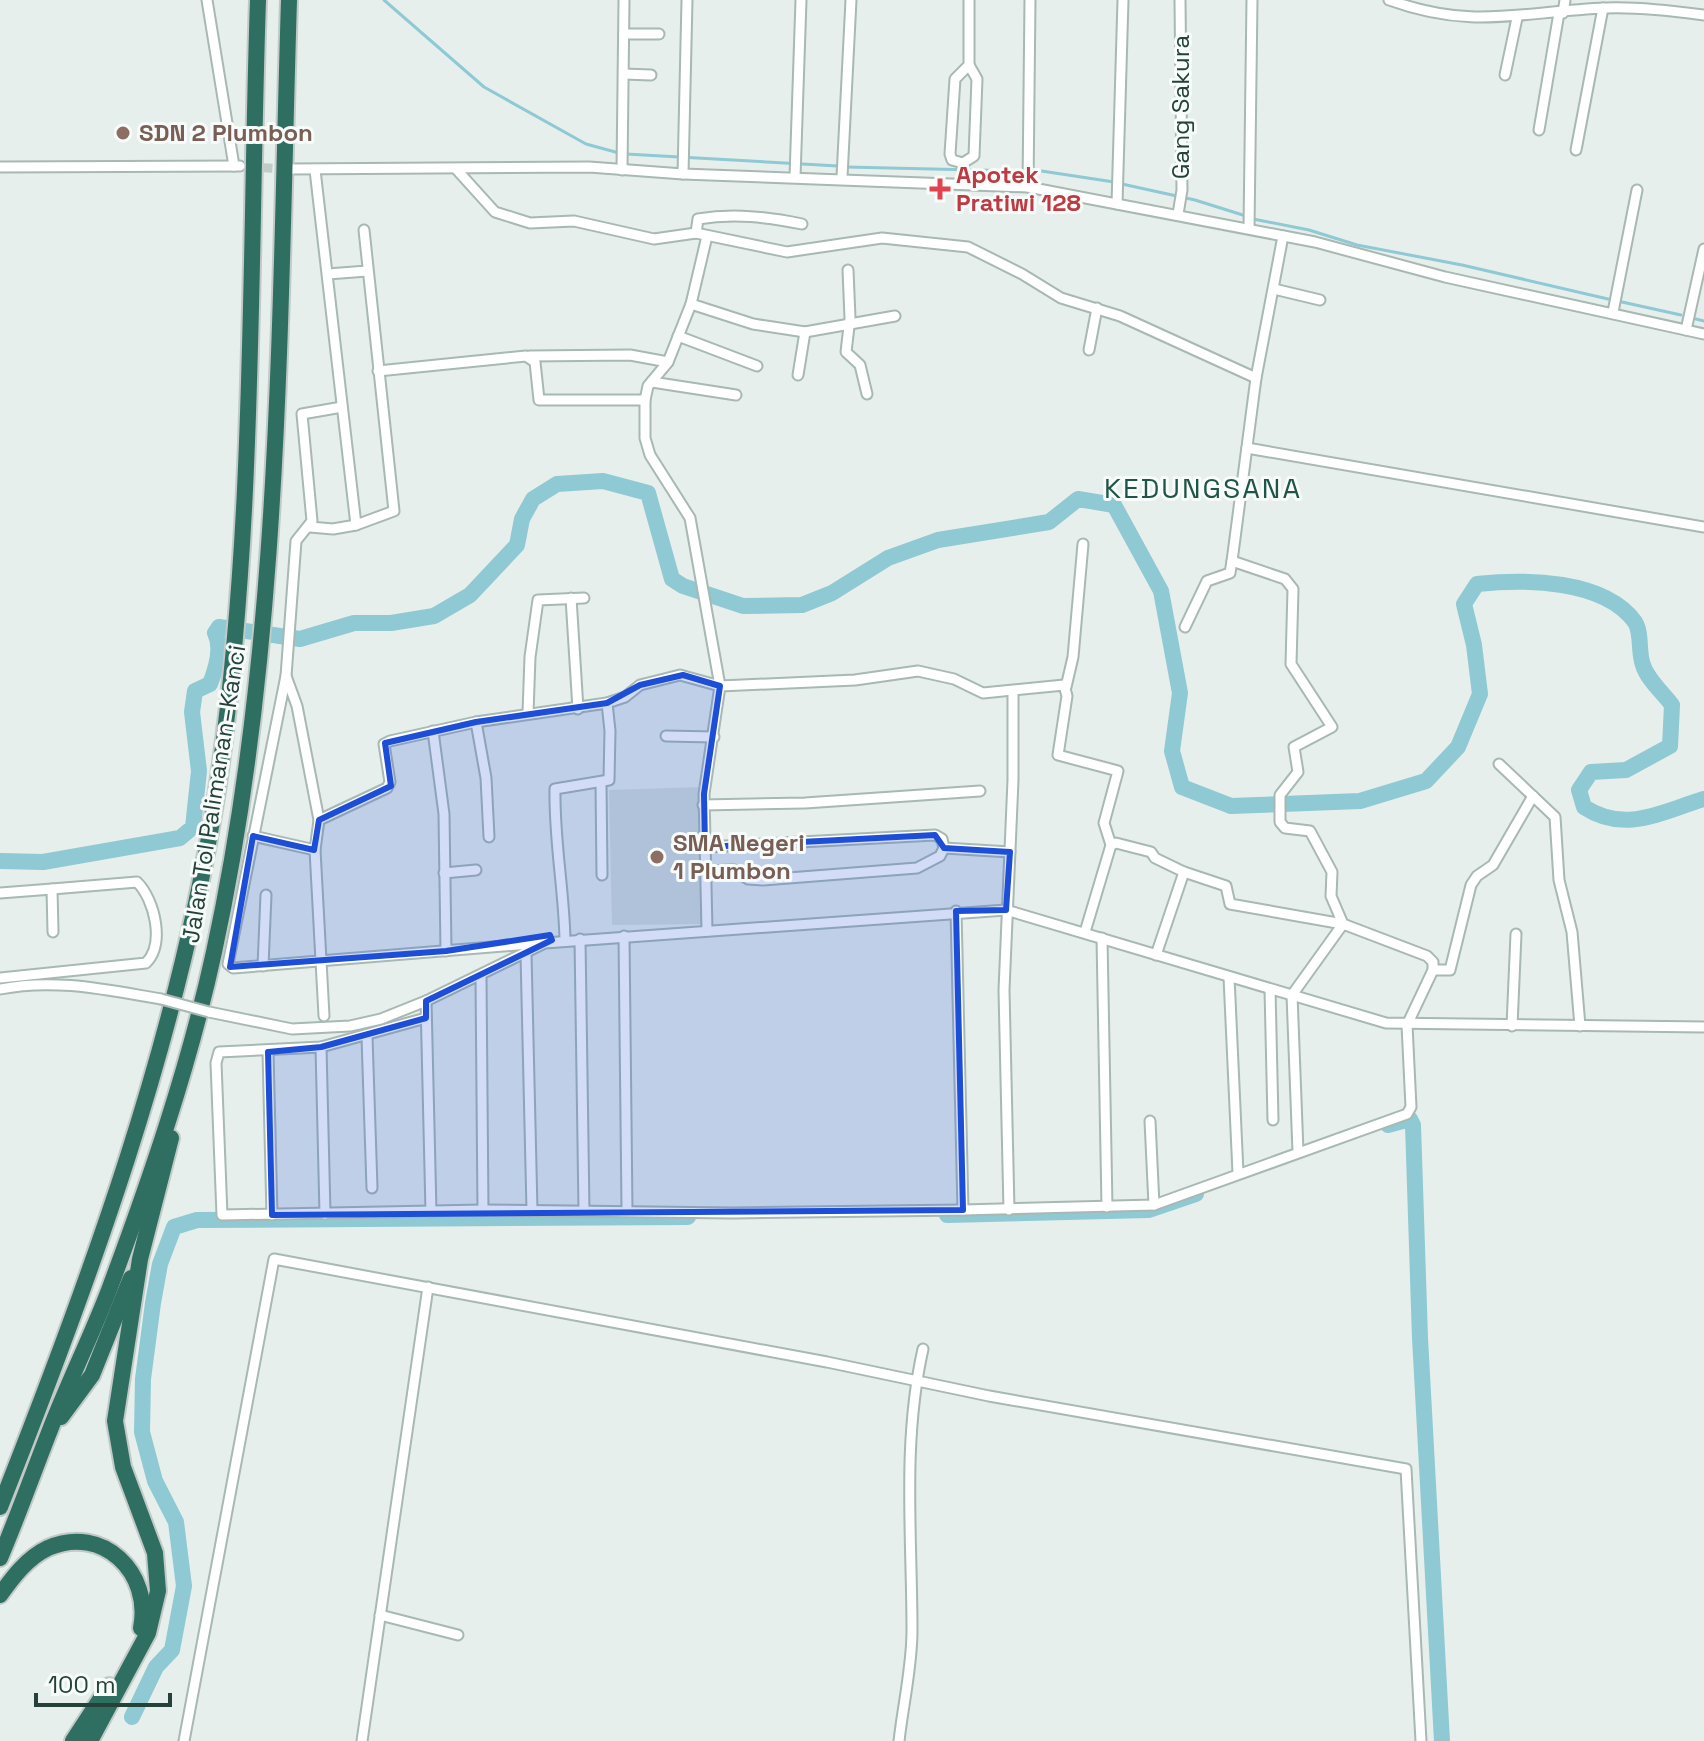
<svg xmlns="http://www.w3.org/2000/svg" width="1704" height="1741" font-family="'Space Grotesk',sans-serif">
	<style>
		.built { fill: #d4dfda }
		.lines { fill: none; stroke-linecap: round; stroke-linejoin: round }
		.stream { stroke: #8ec9d4; stroke-width: 3 }
		.river { stroke: #8ec9d4; stroke-width: 16 }
		.street-tunnel { stroke: #bfccc8; stroke-width: 9; stroke-dasharray: 9 4.5; stroke-linecap: butt }
		.street-casing { stroke: #a8b8b2; stroke-width: 13 }
		.highway-casing { stroke: #c2cac8; stroke-width: 20 }
		.street { stroke: #fff; stroke-width: 9 }
		.highway { stroke: #2f6f62; stroke-width: 16 }
		.street-bridge-casing { stroke: #a8b8b2; stroke-width: 13; stroke-linecap: butt }
		.street-bridge { stroke: #fff; stroke-width: 9 }
		.marked { fill: #1d4ed8; fill-opacity: 0.2; stroke: #1d4ed8; stroke-width: 6; stroke-linejoin: round }
		.education-dot { fill: #8d6e63; stroke: #f7fbf9; stroke-width: 3 }
		.health-dot { fill: #e0444e; stroke: #f7fbf9; stroke-width: 3 }
		.labels { text-anchor: middle; stroke-width: 6; stroke-linejoin: round; paint-order: stroke }
		.street-label { font-size: 24px; fill: #24423a; stroke: #f7fbf9 }
		.education-label { font-size: 24px; font-weight: bold; fill: #785e54; stroke: #f7fbf9; text-anchor: start }
		.health-label { font-size: 24px; font-weight: bold; fill: #be3a42; stroke: #f7fbf9; text-anchor: start }
		.quarter-label { font-size: 28px; letter-spacing: 2px; fill: #1f5548; stroke: #f7fbf9 }
	</style>
	<rect width="100%" height="100%" fill="#e6efeb"/>
	<path class="built" d="M702 787 704 924 612 925 609 790Z"/>
	<g class="lines">
		<g class="stream">
			<path d="M384 0 484 87 586 144 619 153"/>
			<path d="M626 154 838 166"/>
			<path d="M846 167 1020 171"/>
			<path d="M1035 170 1114 182"/>
			<path d="M1122 184 1195 200 1246 216"/>
			<path d="M1253 219 1309 230 1357 245 1462 265 1608 299"/>
			<path d="M1622 302 1681 315"/>
			<path d="M1696 319 1704 321"/>
		</g>
		<g class="river">
			<path d="M0 861 43 862 180 838 193 827 199 771 192 712 195 691 210 684C216 669 222 647 215 633L219 627 300 639 354 623H391L434 616 470 595 517 545 522 519 533 499 557 484 603 481 648 493 672 579 683 586 743 606 802 605 832 593 888 558 938 540 1049 522 1078 499 1114 505 1161 591 1180 693 1172 751 1182 787 1231 806 1360 801 1426 781 1458 747 1480 694 1474 645 1464 604 1477 584C1524 579 1604 579 1635 622 1642 633 1638 652 1643 665 1647 679 1663 693 1672 705L1670 746 1626 770 1591 772 1579 790 1584 807C1625 834 1661 812 1704 799"/>
			<path d="M1388 1125 1410 1119 1413 1125 1420 1338 1442 1741"/>
			<path d="M947 1215 1149 1210 1196 1194"/>
			<path d="M132 1717 156 1667 172 1650 184 1586 176 1522 155 1481 142 1432 143 1379 153 1303 160 1264 174 1227 197 1220 688 1217"/>
		</g>
		<path class="street-tunnel" d="M250 167 287 169"/>
		<defs>
			<g id="street">
				<path d="M207 0 234 166"/>
				<path d="M1389 0C1475 31 1522 11 1606 8 1639 7 1672 11 1704 15"/>
				<path d="M1563 13 1565 0"/>
				<path d="M624 34H659"/>
				<path d="M624 74 651 75"/>
				<path d="M1505 75 1517 18"/>
				<path d="M1539 130 1559 13"/>
				<path d="M1576 150 1603 8"/>
				<path d="M963 163 952 160 950 154 955 79 969 65V0"/>
				<path d="M0 167 240 166"/>
				<path d="M290 169 589 167 683 174 1028 187 1315 242 1445 277 1704 334"/>
				<path d="M457 170 495 212 530 223 574 221 654 239 696 233 787 252 882 238 968 247 1022 274 1061 298 1120 316 1256 378"/>
				<path d="M622 170 624 0"/>
				<path d="M683 174 687 0"/>
				<path d="M795 177 801 0"/>
				<path d="M842 177 851 0"/>
				<path d="M963 183V163L974 156 977 79 969 65"/>
				<path d="M1028 187 1030 0"/>
				<path d="M1117 204 1123 0"/>
				<path d="M1178 214 1182 190 1180 0"/>
				<path d="M1249 228 1252 0"/>
				<path d="M696 233 698 219C734 213 767 217 802 224"/>
				<path d="M707 236 691 304 668 362 648 386 645 400V438L650 455 690 518 720 686 855 680 918 671 954 679 983 693 1064 685 1067 696 1058 755 1118 771 1104 823 1111 845 1085 932"/>
				<path d="M848 270 850 318 846 352 860 365 867 394"/>
				<path d="M328 274 367 271"/>
				<path d="M1274 289 1320 300"/>
				<path d="M691 304 753 324 805 332 895 316"/>
				<path d="M1613 312 1637 190"/>
				<path d="M1686 330 1704 249"/>
				<path d="M678 336 757 366"/>
				<path d="M1089 350 1097 308"/>
				<path d="M530 356 630 355 668 362"/>
				<path d="M378 371 526 356 535 362 539 400H645"/>
				<path d="M798 375 805 332"/>
				<path d="M652 382 736 395"/>
				<path d="M342 407 302 414 312 521 296 541 286 676 228 964 233 968 542 943"/>
				<path d="M1247 448 1704 527"/>
				<path d="M356 525 394 511 364 230"/>
				<path d="M310 527 333 529 356 525 315 170"/>
				<path d="M571 598 578 709"/>
				<path d="M1185 627 1207 581 1230 573 1232 561"/>
				<path d="M286 676 297 706 319 820 315 850 324 1016"/>
				<path d="M1066 687 1073 657 1083 544"/>
				<path d="M528 713 530 657 538 600 584 598"/>
				<path d="M476 722 486 778 489 837"/>
				<path d="M433 731 444 814 446 951"/>
				<path d="M666 736 714 737"/>
				<path d="M1499 764 1555 817 1559 880 1572 932 1580 1026"/>
				<path d="M601 783 602 875"/>
				<path d="M703 805 805 803 980 791"/>
				<path d="M319 820 387 788 390 782 384 744 390 741 476 722 607 703 625 697 640 685 680 675 720 686 704 794 707 931"/>
				<path d="M253 836 315 850"/>
				<path d="M1111 845 1116 843 1151 852 1155 858 1184 872 1226 886 1230 904 1343 924 1331 896 1332 872 1310 831 1285 828 1280 822V795L1298 772 1294 747 1332 727 1291 664 1293 589 1285 579 1232 561 1256 378 1283 236"/>
				<path d="M705 847 935 835 942 839 944 848"/>
				<path d="M944 848 1010 852"/>
				<path d="M706 871 734 870 748 879 763 880 917 868 940 856 944 848"/>
				<path d="M444 873 476 870"/>
				<path d="M0 893 52 889 53 932"/>
				<path d="M956 911 963 1210 1154 1205 1407 1114 1411 1107 1407 1025 1433 970V962L1427 956 1343 924 1292 995 1298 1152"/>
				<path d="M624 936 627 1210"/>
				<path d="M1102 938 1107 1207"/>
				<path d="M580 939 584 1211"/>
				<path d="M565 940C564 889 554 841 555 789L609 780 610 731 607 703"/>
				<path d="M526 954 532 1210"/>
				<path d="M1156 955 1184 872"/>
				<path d="M263 966 266 895"/>
				<path d="M1433 970H1450L1471 885 1477 876 1493 865 1533 796"/>
				<path d="M481 977 483 1210"/>
				<path d="M1229 977 1238 1173"/>
				<path d="M0 978 146 963C165 944 155 900 137 882L52 889"/>
				<path d="M0 989C55 978 107 990 161 999"/>
				<path d="M1270 989 1273 1120"/>
				<path d="M426 1001 431 1212"/>
				<path d="M209 1012 292 1029 350 1026 381 1019 426 1001 545 943 1006 910 1386 1023 1704 1027"/>
				<path d="M426 1018 321 1047 219 1052 216 1063 222 1215 483 1210 733 1213 963 1210"/>
				<path d="M1512 1026 1516 934"/>
				<path d="M367 1037 372 1188"/>
				<path d="M321 1047 325 1214"/>
				<path d="M268 1052 272 1215"/>
				<path d="M1150 1121 1154 1205"/>
				<path d="M1009 1210 1004 990 1013 780V691"/>
				<path d="M380 1615 458 1635"/>
				<path d="M184 1741 274 1259 827 1362 989 1396 1406 1469 1421 1741"/>
				<path d="M362 1741 428 1287"/>
				<path d="M899 1741C903 1705 912 1667 912 1631 912 1536 902 1442 923 1349"/>
			</g>
			<g id="highway">
				<path d="M61 1417 92 1375 131 1278"/>
				<path d="M0 1507C91 1277 177 1042 216 797 256 537 249 262 258 0"/>
				<path d="M0 1558C18 1516 33 1473 50 1430 68 1383 91 1337 109 1290 150 1180 189 1067 214 952 282 640 279 318 289 0"/>
				<path d="M0 1595C13 1577 27 1558 48 1548 103 1524 152 1573 141 1628"/>
				<path d="M73 1741 109 1686"/>
				<path d="M90 1741 148 1633 158 1591 155 1553 123 1467 115 1421 140 1259 171 1138"/>
			</g>
		</defs>
		<use href="#street" class="street-casing"/>
		<use href="#highway" class="highway-casing"/>
		<use href="#street" class="street"/>
		<use href="#highway" class="highway"/>
		<defs>
			<path id="street-bridge" d="M161 999 209 1012"/>
		</defs>
		<use href="#street-bridge" class="street-bridge-casing"/>
		<use href="#street-bridge" class="street-bridge"/>
	</g>
	<path class="marked" d="M683 675 720 686 704 794 705 847 935 835 944 848 1010 852 1006 910 956 911 963 1210 272 1215 268 1052 321 1047 426 1018V1001L552 940 550 935 446 951 230 967 253 836 314 850 319 820 391 786 385 743 476 722 607 703 640 685Z"/>
	<g class="education-dot">
		<circle cx="123" cy="133" r="8"/>
		<circle cx="657" cy="857" r="8"/>
	</g>
	<path class="health-dot" d="M936 177h8v8h8v8h-8v8h-8v-8h-8v-8h8z"/>
	<g class="labels">
		<g class="street-label">
			<text transform="translate(1181 107) rotate(-90)" y="8">Gang Sakura</text>
			<text transform="translate(214 794) rotate(-81)" y="8">Jalan Tol Palimanan–Kanci</text>
		</g>
		<g class="education-label">
			<text x="139" y="141">SDN 2 Plumbon</text>
			<text x="673" y="851">SMA Negeri<tspan x="673" dy="28">1 Plumbon</tspan></text>
		</g>
		<g class="health-label">
			<text x="956" y="183">Apotek<tspan x="956" dy="28">Pratiwi 128</tspan></text>
		</g>
		<g class="quarter-label">
			<text x="1203" y="498">KEDUNGSANA</text>
		</g>
	</g>
	<path d="M36 1693v12h134v-12" fill="none" stroke="#24423a" stroke-width="4"/>
	<text x="48" y="1693" font-size="24" fill="#24423a" stroke="#f7fbf9" stroke-width="6" paint-order="stroke">100 m</text>
</svg>
